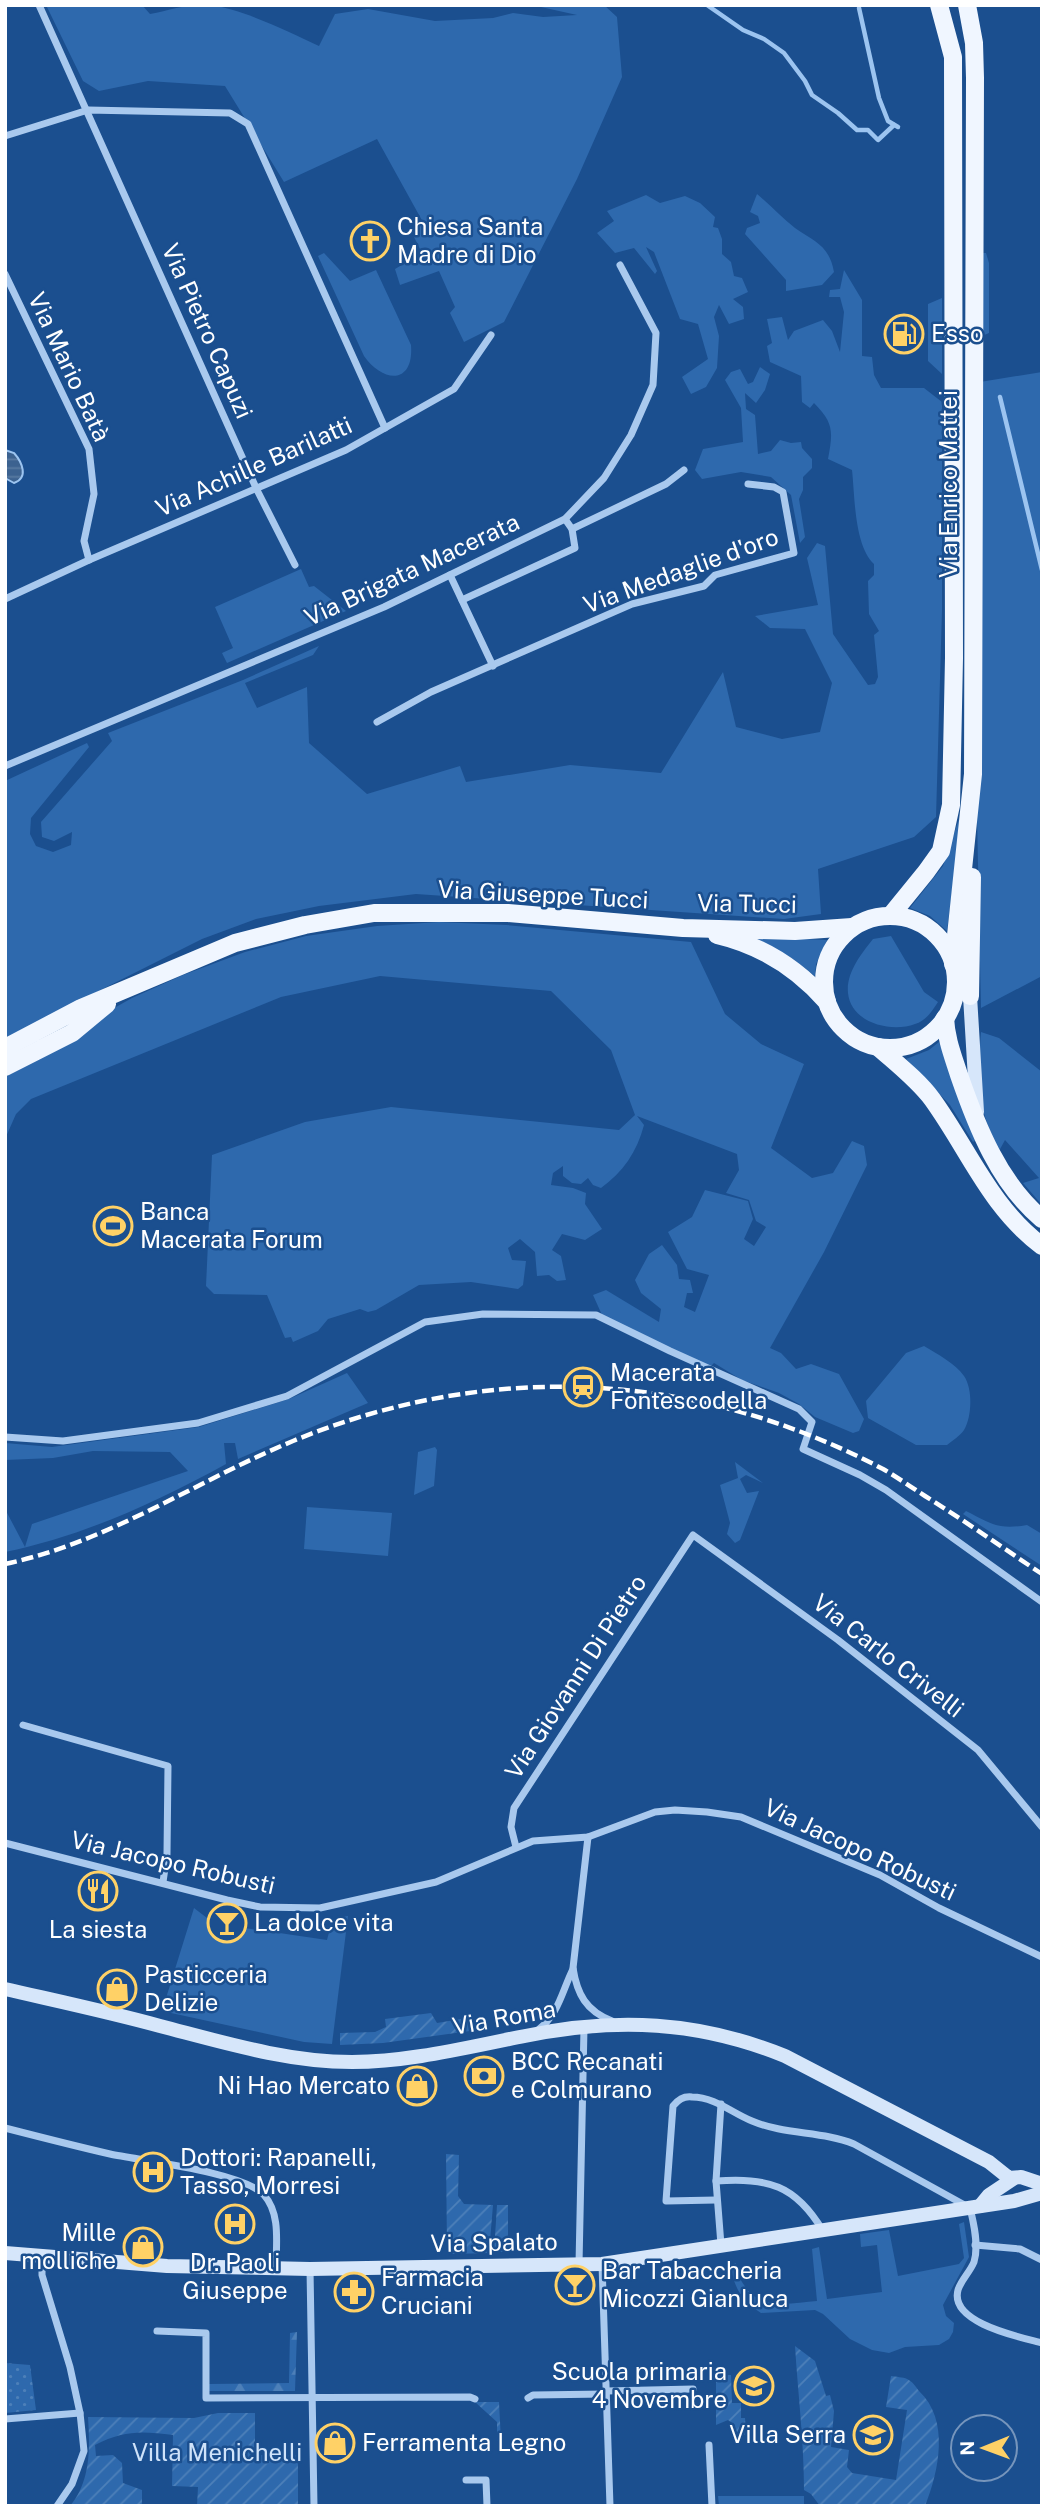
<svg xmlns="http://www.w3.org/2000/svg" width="1047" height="2511" font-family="'Public Sans',sans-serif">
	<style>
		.grass { fill: #2e69ad }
		.forest { fill: url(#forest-firs) }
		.park { fill: url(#park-dots) }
		.garden { fill: url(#garden-furrows) }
		.water { fill: url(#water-rules); stroke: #9cc4f0; stroke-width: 2 }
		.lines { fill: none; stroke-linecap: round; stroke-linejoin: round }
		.stream { stroke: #9cc4f0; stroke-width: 4.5 }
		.minor { stroke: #a9c9ee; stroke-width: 7 }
		.secondary { stroke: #d6e6fa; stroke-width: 14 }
		.primary { stroke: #f0f6ff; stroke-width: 18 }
		.rail { stroke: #fff; stroke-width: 4.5; stroke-dasharray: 12 5; stroke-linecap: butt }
		.labels { text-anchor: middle; stroke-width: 5; stroke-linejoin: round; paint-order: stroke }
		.poi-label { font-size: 24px; fill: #fff; stroke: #1b4f8f; text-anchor: start }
		.street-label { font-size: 24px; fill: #fff; stroke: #1b4f8f }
		.park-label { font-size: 24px; fill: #cfe3fa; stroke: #1b4f8f }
	</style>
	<defs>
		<pattern id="forest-firs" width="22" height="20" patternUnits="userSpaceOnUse" patternTransform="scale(1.75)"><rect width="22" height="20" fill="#2e69ad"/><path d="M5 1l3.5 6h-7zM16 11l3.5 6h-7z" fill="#4d80b9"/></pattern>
		<pattern id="park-dots" width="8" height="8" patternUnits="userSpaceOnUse" patternTransform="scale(1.75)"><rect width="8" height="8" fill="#2e69ad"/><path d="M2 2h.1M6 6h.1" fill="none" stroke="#4d80b9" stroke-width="1.8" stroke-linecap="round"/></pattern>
		<pattern id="garden-furrows" width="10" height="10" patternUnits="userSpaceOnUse" patternTransform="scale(1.75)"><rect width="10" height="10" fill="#2e69ad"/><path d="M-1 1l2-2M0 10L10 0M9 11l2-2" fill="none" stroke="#4d80b9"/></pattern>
		<pattern id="water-rules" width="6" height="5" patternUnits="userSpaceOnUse" patternTransform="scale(1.75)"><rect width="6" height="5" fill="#3c6290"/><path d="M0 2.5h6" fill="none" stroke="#597aa1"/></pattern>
	</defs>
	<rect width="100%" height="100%" fill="#1b4f8f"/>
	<g class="grass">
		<path d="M46 5H142L150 14C170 10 190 3 210 5 243 9 289 32 319 46L335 14 368 9 435 21 493 18 513 13 543 17 577 15 532 5H604L617 17 622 77 577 179 504 322 464 342 450 313 455 307 439 271 400 285 395 269 422 253 411 231 424 224 377 139 284 182 225 86 148 81 99 91 83 81Z"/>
		<path d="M757 194C770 205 782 218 795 228 815 242 829 245 834 272L822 285 786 291V280L745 234 747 228 760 223 758 216 750 212Z"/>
		<path d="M646 195 660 203 685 196 700 203 715 217 713 227 718 228 722 239V254L731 262 734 276 742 278 748 292 733 299 743 307 744 319 729 324 719 305 714 317 719 336 717 368 706 387 691 394 682 377 708 359 698 324 680 319 654 252 646 247 657 271 655 274 634 248 615 253 597 233 614 221 607 211Z"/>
		<path d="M324 253 350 281 376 270 411 345C414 385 383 383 364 356L318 256Z"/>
		<path d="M982 253H986L989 263V333L982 336Z"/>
		<path d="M844 270 862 300V356L872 357 874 375 881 388H924L942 402V610L936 817 914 837 818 869 821 914 784 919 416 894 319 906 256 919 202 939 5 1038V781L87 743 89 747 31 818 30 834 36 846 53 852 71 845 72 832 54 841 42 837 41 822 112 741 108 733 243 680 319 646 313 655 245 683 257 708 307 687 309 743 367 794 460 766 466 782 570 765 661 773 723 672 736 727 782 739 820 732 832 683 805 629 770 628 755 616 818 605 807 558 817 543 825 546 833 634 868 685 875 684 878 677 874 635 879 631 869 614 868 581 874 575V564C854 545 855 497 852 470L828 459C833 432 834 423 814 403L810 408 802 402 801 376 770 362 767 346 772 343 767 319 782 317 788 340 794 331 823 320 832 331 840 352 844 312 840 297H829L830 290 840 289Z"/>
		<path d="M942 298V374L928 361V304Z"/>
		<path d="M760 367 770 374 765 390 756 403 745 393 746 409 755 415 758 454 771 451 780 440 791 443 801 442 802 448 812 459V468L803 477V490L799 499 805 537 800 543 791 495 771 477 741 472 702 479 695 470 703 449 743 442 741 408 725 380 731 372 740 369 748 384 753 382Z"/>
		<path d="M1042 372V976L981 1008 976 768 980 382Z"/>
		<path d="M301 569 309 587 314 586 346 611 227 663 222 653 233 648 215 607Z"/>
		<path d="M959 819 958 842 947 931 930 916 910 908 943 866Z"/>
		<path d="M439 922 506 925 691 942 725 1014 761 1044 804 1064 771 1148 812 1178 833 1173 852 1141 864 1146 867 1165 824 1252 770 1348 781 1353 796 1369 811 1364 839 1374 864 1419 859 1431 853 1433 815 1417 799 1404 779 1393 742 1380 714 1363 709 1368 602 1315 593 1295 606 1290 659 1322 661 1309 641 1293 635 1280 649 1254 662 1245 677 1265 679 1279 690 1280 693 1293H687L684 1307 695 1312 709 1275 687 1269 668 1232 692 1217 705 1190 748 1201 753 1219 744 1239 754 1246 766 1227 756 1221 749 1200 726 1193 739 1170 737 1154 637 1116 644 1125C637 1152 623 1172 601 1188L593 1185 588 1178 581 1184 572 1183 563 1176V1166L553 1173 551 1185 573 1188 586 1193 585 1204 602 1229 585 1240 562 1234 552 1250 561 1256 566 1280 557 1281 549 1275 537 1276 535 1252 520 1239 508 1248 512 1260 526 1261 523 1285 518 1289 471 1282 419 1285 376 1310 368 1312 360 1309 328 1319 318 1331 293 1342 291 1337 285 1338 267 1295 214 1294 206 1286 212 1155 305 1122 391 1107 619 1130 635 1115 611 1050 551 991 380 976 281 997 31 1099 16 1114 5 1139V1077L82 1036 116 1007 132 998 183 975 245 952 306 936 377 926Z"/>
		<path d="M891 936 924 992 938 1002C932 1011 926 1021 915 1024 891 1033 851 1023 848 993 846 973 861 954 873 939Z"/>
		<path d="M753 937 827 940 816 964 815 976 793 959Z"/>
		<path d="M981 1032 999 1038 1042 1072V1205L1023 1183 1039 1178 1005 1140 999 1151C976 1102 977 1085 981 1032Z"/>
		<path d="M939 1042 976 1140 973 1142 950 1105 906 1059 929 1050Z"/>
		<path d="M924 1346C937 1354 955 1363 964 1376 973 1389 972 1417 964 1430 960 1436 952 1441 947 1445H916L868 1418 866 1401 906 1353Z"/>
		<path d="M347 1373 368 1403 238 1459 235 1443H224L226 1464C157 1502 83 1536 5 1552V1509L25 1547 32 1524 188 1471 170 1452 93 1451 53 1458 5 1460V1443L52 1447 199 1427 289 1399Z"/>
		<path d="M435 1447 437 1450 434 1486 414 1495 418 1452Z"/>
		<path d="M735 1462 763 1483 746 1475 740 1479 747 1493 759 1491 740 1540 735 1543 727 1534 730 1523 720 1485 738 1478Z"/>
		<path d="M307 1507 392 1513 388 1556 304 1549Z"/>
		<path d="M966 1511C992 1524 998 1530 1027 1525L1042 1534V1566L963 1514Z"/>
		<path d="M194 1908 207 1918 218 1921 216 1932 236 1938 238 1927 327 1940C331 1926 332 1919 348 1916L332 2044 304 2042 162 2011Z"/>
		<path d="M964 2222 969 2257 943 2305 946 2316 954 2323 953 2332 949 2339 939 2345 905 2347 889 2353 872 2350 850 2339 823 2314 815 2310 761 2313C742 2301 733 2287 731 2265L736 2263C736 2271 739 2278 744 2285 760 2311 790 2303 817 2301L812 2249 819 2247 827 2299 882 2292 877 2245 861 2247 860 2234 889 2230 898 2276 959 2264 964 2258 959 2224Z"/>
		<path d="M718 2496H804V2506H719Z"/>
	</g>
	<path class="forest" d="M297 2332 295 2391H209V2384L289 2383 290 2333Z"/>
	<path class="park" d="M5 2363 30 2365 36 2410 5 2413Z"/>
	<g class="garden">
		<path d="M431 2013 437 2023 467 2018 470 2031 383 2043 340 2045V2033L375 2032 386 2027 385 2019Z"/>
		<path d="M446 2154 459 2155 458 2196 464 2204 493 2205 489 2253 452 2254 447 2250Z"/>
		<path d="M497 2205H508V2252H494Z"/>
		<path d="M795 2346 815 2361 826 2396 830 2395 834 2411 831 2447 849 2450 847 2467 852 2473 896 2480 907 2410 886 2407 891 2376C896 2377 903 2377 907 2379 912 2381 916 2387 919 2391 950 2420 939 2471 925 2506H820L811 2494 804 2490C804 2442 798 2394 795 2346Z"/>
		<path d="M716 2375H731L732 2403H741V2418H745L746 2435 735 2433V2425L728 2420 716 2425Z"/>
		<path d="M475 2402H499L501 2441H497V2422Z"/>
		<path d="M218 2413H255V2455H298V2506H197L198 2487 172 2486 173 2435C142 2431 124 2430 95 2445L96 2456 113 2455 122 2463 123 2483 142 2490V2506H70C91 2481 90 2447 88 2417L194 2418Z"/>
	</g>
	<path class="water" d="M5 450 14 453C22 462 29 478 14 483L5 478Z"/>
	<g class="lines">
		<g class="stream">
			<path d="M707 5 743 30 764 39 784 53 805 81 812 95 838 113 857 130H868L878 140 894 125"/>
			<path d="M859 8 879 98 888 121 898 127"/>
			<path d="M1000 397 1042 570"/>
		</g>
		<g class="minor">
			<path d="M39 5 257 490 295 565"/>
			<path d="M5 136 88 110 230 113 248 124 385 428"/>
			<path d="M5 274 89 449 94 494 84 541 89 560"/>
			<path d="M572 529 666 484 684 470"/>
			<path d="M450 575 493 666"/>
			<path d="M5 599 89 560 346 450 454 389 491 335"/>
			<path d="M462 600 575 548 572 529 565 519"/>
			<path d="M377 722 431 692 632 604 704 586 715 575 794 553 783 492 774 487 748 484"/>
			<path d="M5 766 384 607 565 519 604 478 631 435 653 385 656 333 620 265"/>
			<path d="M5 1437 63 1441 198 1423 287 1396 425 1322 483 1314 596 1315 670 1351 799 1409 812 1422 803 1449 860 1475 886 1490 1042 1602"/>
			<path d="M23 1725 168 1766 167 1854 163 1882"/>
			<path d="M588 1837 573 1968C577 1994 586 2011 612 2021"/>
			<path d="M5 1843 227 1900 260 1907 320 1908 436 1882 533 1841 588 1837 655 1812 675 1810 707 1812 741 1817 880 1875 939 1908 1042 1957"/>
			<path d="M516 1847 511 1827 514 1808 693 1535 838 1640 978 1750 1042 1827"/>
			<path d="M538 2030C559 2014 562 1991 573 1969"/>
			<path d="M5 2128C40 2137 75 2146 110 2154 143 2161 243 2172 264 2195 281 2214 276 2244 276 2268"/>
			<path d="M716 2181C768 2178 795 2184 823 2231"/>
			<path d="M716 2200 666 2201 673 2106C678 2100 683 2096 692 2097 715 2097 732 2113 752 2121 785 2135 822 2131 854 2144L970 2208C974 2224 979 2246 974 2262 970 2272 961 2280 958 2290 949 2323 1020 2337 1042 2343"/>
			<path d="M721 2245 716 2181 721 2104"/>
			<path d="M975 2245 1020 2249 1042 2260"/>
			<path d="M42 2257V2275L70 2367 80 2413 84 2451 72 2484 57 2506"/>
			<path d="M579 2264 584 2028"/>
			<path d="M602 2264 610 2506"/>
			<path d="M310 2269 314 2506"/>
			<path d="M157 2331 206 2333V2398L470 2397 475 2399"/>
			<path d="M606 2391 693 2389"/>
			<path d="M528 2398 533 2395 606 2394"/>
			<path d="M5 2419 80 2413"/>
			<path d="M709 2445 712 2506"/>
			<path d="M466 2480H486L487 2506"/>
		</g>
		<g class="secondary">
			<path d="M970 996 977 1112"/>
			<path d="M5 1989C57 2001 109 2012 160 2026 222 2042 287 2062 352 2062 410 2062 468 2047 525 2036 616 2017 699 2021 785 2056L989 2162 1009 2178 1021 2177 1042 2184"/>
			<path d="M980 2206 989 2195 1013 2179"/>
			<path d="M5 2253 167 2266 310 2269 602 2264 1014 2201 1042 2193"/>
		</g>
		<g class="primary">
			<path d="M891 915 926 872 941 851 951 805 954 658 953 57 939 5"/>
			<circle cx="890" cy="982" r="66"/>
			<path d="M717 935C760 945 798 969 827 1002"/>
			<path d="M953 964 973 774 975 78 974 43 967 5"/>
			<path d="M970 996 972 877"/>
			<path d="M945 1018C946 1039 953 1056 959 1075 977 1127 999 1183 1042 1219"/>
			<path d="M878 1047C896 1063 918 1080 932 1099 969 1150 990 1207 1042 1246"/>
			<path d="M5 1048 81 1008 235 943 305 925 374 913H508L683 928 795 931 852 927"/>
			<path d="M5 1067 72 1033 107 1004"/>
		</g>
		<path class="rail" d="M5 1564C109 1542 196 1481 293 1441 489 1360 695 1370 883 1469 897 1477 911 1487 925 1496 965 1521 1003 1548 1042 1574"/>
	</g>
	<defs>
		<symbol id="church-ring" viewBox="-11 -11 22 22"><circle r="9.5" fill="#1b4f8f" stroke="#ffd166" stroke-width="1.5"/><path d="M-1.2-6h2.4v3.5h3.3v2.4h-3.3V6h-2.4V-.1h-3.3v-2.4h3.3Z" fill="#ffd166"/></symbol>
		<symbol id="fuel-ring" viewBox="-11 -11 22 22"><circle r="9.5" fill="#1b4f8f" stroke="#ffd166" stroke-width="1.5"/><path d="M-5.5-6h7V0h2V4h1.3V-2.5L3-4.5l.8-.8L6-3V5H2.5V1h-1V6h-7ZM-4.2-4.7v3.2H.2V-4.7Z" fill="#ffd166"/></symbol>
		<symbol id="stadium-ring" viewBox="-11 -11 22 22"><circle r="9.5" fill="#1b4f8f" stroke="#ffd166" stroke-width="1.5"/><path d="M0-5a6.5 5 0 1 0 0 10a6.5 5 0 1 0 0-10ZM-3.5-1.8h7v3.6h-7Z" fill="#ffd166"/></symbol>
		<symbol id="station-ring" viewBox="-11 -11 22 22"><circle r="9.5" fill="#1b4f8f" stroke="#ffd166" stroke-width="1.5"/><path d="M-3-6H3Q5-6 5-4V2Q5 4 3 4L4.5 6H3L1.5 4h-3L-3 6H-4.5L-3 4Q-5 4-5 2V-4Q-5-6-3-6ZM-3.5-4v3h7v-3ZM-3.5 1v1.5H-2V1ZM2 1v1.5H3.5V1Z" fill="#ffd166"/></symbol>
		<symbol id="restaurant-ring" viewBox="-11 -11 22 22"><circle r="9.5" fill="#1b4f8f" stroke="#ffd166" stroke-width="1.5"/><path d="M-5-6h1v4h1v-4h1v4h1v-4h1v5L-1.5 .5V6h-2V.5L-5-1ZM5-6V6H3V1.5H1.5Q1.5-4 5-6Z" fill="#ffd166"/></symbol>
		<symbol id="bar-ring" viewBox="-11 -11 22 22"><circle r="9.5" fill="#1b4f8f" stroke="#ffd166" stroke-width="1.5"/><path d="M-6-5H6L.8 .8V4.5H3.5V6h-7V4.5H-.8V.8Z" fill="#ffd166"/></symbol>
		<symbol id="shop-ring" viewBox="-11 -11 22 22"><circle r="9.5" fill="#1b4f8f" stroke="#ffd166" stroke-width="1.5"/><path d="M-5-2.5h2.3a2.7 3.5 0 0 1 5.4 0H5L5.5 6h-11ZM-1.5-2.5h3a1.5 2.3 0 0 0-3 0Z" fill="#ffd166"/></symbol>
		<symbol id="bank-ring" viewBox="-11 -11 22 22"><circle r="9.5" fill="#1b4f8f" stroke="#ffd166" stroke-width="1.5"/><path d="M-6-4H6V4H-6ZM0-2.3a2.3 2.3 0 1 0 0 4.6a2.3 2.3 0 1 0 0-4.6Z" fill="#ffd166"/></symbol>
		<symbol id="hospital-ring" viewBox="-11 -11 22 22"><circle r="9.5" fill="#1b4f8f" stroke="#ffd166" stroke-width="1.5"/><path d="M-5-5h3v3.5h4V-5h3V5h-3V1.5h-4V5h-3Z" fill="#ffd166"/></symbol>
		<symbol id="pharmacy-ring" viewBox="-11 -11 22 22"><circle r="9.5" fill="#1b4f8f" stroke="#ffd166" stroke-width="1.5"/><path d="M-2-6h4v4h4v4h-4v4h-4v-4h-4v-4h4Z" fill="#ffd166"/></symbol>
		<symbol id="school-ring" viewBox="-11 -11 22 22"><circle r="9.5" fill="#1b4f8f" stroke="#ffd166" stroke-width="1.5"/><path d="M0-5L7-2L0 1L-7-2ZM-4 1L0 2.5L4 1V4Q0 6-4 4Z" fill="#ffd166"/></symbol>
	</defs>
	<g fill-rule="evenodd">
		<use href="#church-ring" x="348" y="219" width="44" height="44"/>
		<use href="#fuel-ring" x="882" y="312" width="44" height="44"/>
		<use href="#stadium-ring" x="91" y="1204" width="44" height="44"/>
		<use href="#station-ring" x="561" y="1365" width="44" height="44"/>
		<use href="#restaurant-ring" x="76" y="1869" width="44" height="44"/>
		<use href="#bar-ring" x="205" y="1901" width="44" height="44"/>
		<use href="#shop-ring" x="95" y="1967" width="44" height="44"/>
		<use href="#bank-ring" x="462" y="2054" width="44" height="44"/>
		<use href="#shop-ring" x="395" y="2064" width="44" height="44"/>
		<use href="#hospital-ring" x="131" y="2150" width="44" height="44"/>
		<use href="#hospital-ring" x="213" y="2202" width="44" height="44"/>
		<use href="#shop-ring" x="121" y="2225" width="44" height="44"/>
		<use href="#bar-ring" x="553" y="2263" width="44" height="44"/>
		<use href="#pharmacy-ring" x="332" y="2270" width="44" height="44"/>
		<use href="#school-ring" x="732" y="2364" width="44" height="44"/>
		<use href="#school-ring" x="851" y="2413" width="44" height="44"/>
		<use href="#shop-ring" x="313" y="2421" width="44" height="44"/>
	</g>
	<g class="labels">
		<g class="poi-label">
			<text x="397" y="235">Chiesa Santa<tspan x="397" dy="28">Madre di Dio</tspan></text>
			<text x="931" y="342">Esso</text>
			<text x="140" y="1220">Banca<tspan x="140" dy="28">Macerata Forum</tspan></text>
			<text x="610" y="1381">Macerata<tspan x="610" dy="28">Fontescodella</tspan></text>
			<text x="254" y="1931">La dolce vita</text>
			<text x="98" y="1938" text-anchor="middle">La siesta</text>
			<text x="144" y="1983">Pasticceria<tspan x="144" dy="28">Delizie</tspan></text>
			<text x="511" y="2070">BCC Recanati<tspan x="511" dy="28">e Colmurano</tspan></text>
			<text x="390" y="2094" text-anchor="end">Ni Hao Mercato</text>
			<text x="180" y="2166">Dottori: Rapanelli,<tspan x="180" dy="28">Tasso, Morresi</tspan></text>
			<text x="116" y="2241" text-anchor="end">Mille<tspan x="116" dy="28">molliche</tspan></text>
			<text x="235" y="2271" text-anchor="middle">Dr. Paoli<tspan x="235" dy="28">Giuseppe</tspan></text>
			<text x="602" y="2279">Bar Tabaccheria<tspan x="602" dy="28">Micozzi Gianluca</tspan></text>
			<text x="381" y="2286">Farmacia<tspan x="381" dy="28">Cruciani</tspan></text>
			<text x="727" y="2380" text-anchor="end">Scuola primaria<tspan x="727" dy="28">4 Novembre</tspan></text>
			<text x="846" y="2443" text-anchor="end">Villa Serra</text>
			<text x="362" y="2451">Ferramenta Legno</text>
		</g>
		<g class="street-label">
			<text transform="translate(207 331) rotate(66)" y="8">Via Pietro Capuzi</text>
			<text transform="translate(69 367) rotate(65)" y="8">Via Mario Batà</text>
			<text transform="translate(254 467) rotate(-24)" y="8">Via Achille Barilatti</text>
			<text transform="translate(949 484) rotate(-90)" y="8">Via Enrico Mattei</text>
			<text transform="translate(412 570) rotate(-25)" y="8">Via Brigata Macerata</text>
			<text transform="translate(681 571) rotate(-20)" y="8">Via Medaglie d'oro</text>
			<text transform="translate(543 895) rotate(3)" y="8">Via Giuseppe Tucci</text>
			<text transform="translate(747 904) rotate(1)" y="8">Via Tucci</text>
			<text transform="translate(888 1656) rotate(38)" y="8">Via Carlo Crivelli</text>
			<text transform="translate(576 1677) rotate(-57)" y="8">Via Giovanni Di Pietro</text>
			<text transform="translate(860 1850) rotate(25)" y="8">Via Jacopo Robusti</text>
			<text transform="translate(173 1863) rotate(13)" y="8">Via Jacopo Robusti</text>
			<text transform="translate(504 2018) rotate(-10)" y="8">Via Roma</text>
			<text transform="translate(494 2243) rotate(-1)" y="8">Via Spalato</text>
		</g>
		<g class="park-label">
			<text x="217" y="2461">Villa Menichelli</text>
		</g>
	</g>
	<rect width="1047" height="2511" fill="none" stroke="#ffffff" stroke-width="14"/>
	<g transform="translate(984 2448) rotate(269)"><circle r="33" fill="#1b4f8f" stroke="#7695bc" stroke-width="2"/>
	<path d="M0-5L12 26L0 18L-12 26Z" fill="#ffd166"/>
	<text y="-10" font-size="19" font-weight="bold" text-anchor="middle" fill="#ffffff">N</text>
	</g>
</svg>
